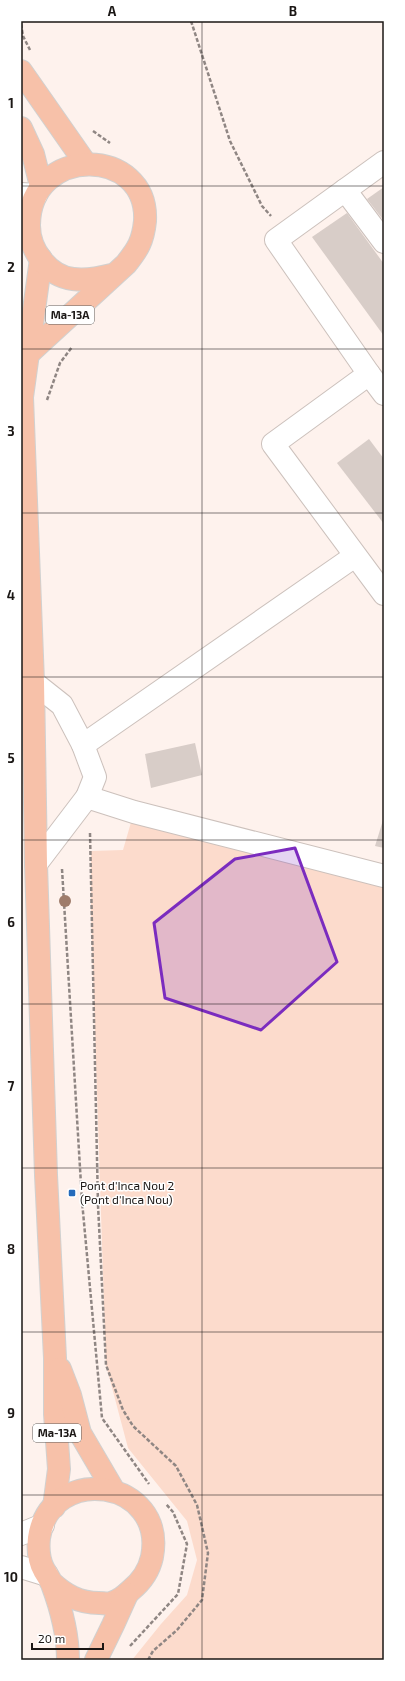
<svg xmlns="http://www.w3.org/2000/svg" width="405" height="1681" font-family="'Exo 2',sans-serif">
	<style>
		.green { fill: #fcdbcc }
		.building { fill: #d8cdc8 }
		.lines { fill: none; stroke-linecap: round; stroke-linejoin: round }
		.minor-casing { stroke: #ccc1bc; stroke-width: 24 }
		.major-casing { stroke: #d1d1d0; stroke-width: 24 }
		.path { stroke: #8f8683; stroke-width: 2.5; stroke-dasharray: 4 2; stroke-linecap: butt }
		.minor { stroke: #fff; stroke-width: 22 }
		.major { stroke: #f7c1a9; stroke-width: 22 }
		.tree { fill: #9f7c6b }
		.marked { fill: #7b2cbf; fill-opacity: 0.2; stroke: #7b2cbf; stroke-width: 3; stroke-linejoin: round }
		.grid { fill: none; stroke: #1b1715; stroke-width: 1; stroke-opacity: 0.55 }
		.poi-dot { fill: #256bbb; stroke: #fff; stroke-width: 1.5 }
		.labels { text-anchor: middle; stroke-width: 3; stroke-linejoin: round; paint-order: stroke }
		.shield { fill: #fff; stroke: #5f5d5b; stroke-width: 1 }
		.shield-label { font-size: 11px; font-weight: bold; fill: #1b1715 }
		.poi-label { font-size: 12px; fill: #1b1715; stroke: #fff; text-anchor: start }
		.neatline { fill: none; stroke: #1b1715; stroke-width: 1.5 }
		.grid-label { font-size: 13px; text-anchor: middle; font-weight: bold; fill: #1b1715 }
	</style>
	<rect width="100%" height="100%" fill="#fef2ed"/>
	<path class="green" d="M134 812 384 882V1660H132L161 1624 187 1595 197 1560 187 1521 128 1448 106 1365 91 911V851L123 850Z"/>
	<g class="building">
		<path d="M384 187V221L367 199Z"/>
		<path d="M347 213 384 264V336L312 237Z"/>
		<path d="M369 439 384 459V524L337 463Z"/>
		<path d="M195 743 202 775 151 788 145 754Z"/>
		<path d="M384 817V848L375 846Z"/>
	</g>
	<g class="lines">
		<defs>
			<g id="minor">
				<path d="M345 190 384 242"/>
				<path d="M21 194 36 195"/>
				<path d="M369 374 276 240 384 162"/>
				<path d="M384 394 369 374 273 444 384 594"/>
				<path d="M33 682 62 705 83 745 95 777 87 797 36 864"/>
				<path d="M83 745 355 556"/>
				<path d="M87 797 134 812 384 876"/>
				<path d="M21 1534 43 1525"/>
				<path d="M21 1567 47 1575"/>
			</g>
			<g id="major">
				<path d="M21 71 86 164"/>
				<path d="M21 128 33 154 41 186"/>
				<path d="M41 259 22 397 33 682 36 864 46 1175 55 1358V1414L59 1469 54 1507"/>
				<path d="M27 355 126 264C138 249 143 241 145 221 149 146 30 144 29 225 29 250 48 276 73 279 87 281 100 278 112 275"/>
				<path d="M60 1369 70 1395 80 1433 114 1491"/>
				<path d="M51 1582C65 1595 79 1603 99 1603 103 1603 108 1604 111 1603 118 1601 126 1595 131 1590 142 1581 149 1571 152 1557 167 1479 50 1462 39 1538 38 1548 39 1561 44 1570 47 1575 50 1579 52 1584 61 1608 68 1633 68 1660"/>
				<path d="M96 1660 113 1625 127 1594"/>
			</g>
		</defs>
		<use href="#minor" class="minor-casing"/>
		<use href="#major" class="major-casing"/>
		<g class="path">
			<path d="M191 21 230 141 262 206 271 216"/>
			<path d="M21 24 23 36 30 50"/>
			<path d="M93 131 110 143"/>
			<path d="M47 400 60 363 72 347"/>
			<path d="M90 833 98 1205 106 1365 123 1410 133 1426 176 1466 197 1505 208 1553 202 1600 177 1630 153 1651 148 1660"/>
			<path d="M62 869 82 1201 102 1418 149 1484"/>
			<path d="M130 1646 178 1594 187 1544 173 1512 166 1504"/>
		</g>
		<use href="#minor" class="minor"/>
		<use href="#major" class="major"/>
	</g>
	<circle class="tree" cx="65" cy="901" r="6"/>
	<path class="marked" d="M295 848 337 962 261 1030 165 998 154 923 235 859Z"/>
	<path class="grid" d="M202 21V1660M21 186H384M21 349H384M21 513H384M21 677H384M21 840H384M21 1004H384M21 1168H384M21 1332H384M21 1495H384"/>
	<rect class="poi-dot" x="68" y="1189" width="8" height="8" rx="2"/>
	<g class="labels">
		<g class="shield">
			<rect x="46" y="306" width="48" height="18" rx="3"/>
			<rect x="33" y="1424" width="48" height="18" rx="3"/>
		</g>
		<g class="shield-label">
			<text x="70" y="319">Ma-13A</text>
			<text x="57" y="1437">Ma-13A</text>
		</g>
		<g class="poi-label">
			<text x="80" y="1190">Pont d'Inca Nou 2<tspan x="80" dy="14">(Pont d'Inca Nou)</tspan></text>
		</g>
	</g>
	<rect width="405" height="1681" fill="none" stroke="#ffffff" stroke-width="44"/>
	<path d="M32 1643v6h71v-6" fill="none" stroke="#1b1715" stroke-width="2"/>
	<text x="38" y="1643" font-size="12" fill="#1b1715" stroke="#ffffff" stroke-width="3" paint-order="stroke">20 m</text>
	<rect x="22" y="22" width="361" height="1637" class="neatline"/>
	<g class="grid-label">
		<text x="112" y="16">A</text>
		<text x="293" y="16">B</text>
		<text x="11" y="108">1</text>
		<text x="11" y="272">2</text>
		<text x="11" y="436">3</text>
		<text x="11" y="600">4</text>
		<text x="11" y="763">5</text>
		<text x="11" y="927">6</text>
		<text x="11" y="1091">7</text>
		<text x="11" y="1254">8</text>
		<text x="11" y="1418">9</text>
		<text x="11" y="1582">10</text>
	</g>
</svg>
